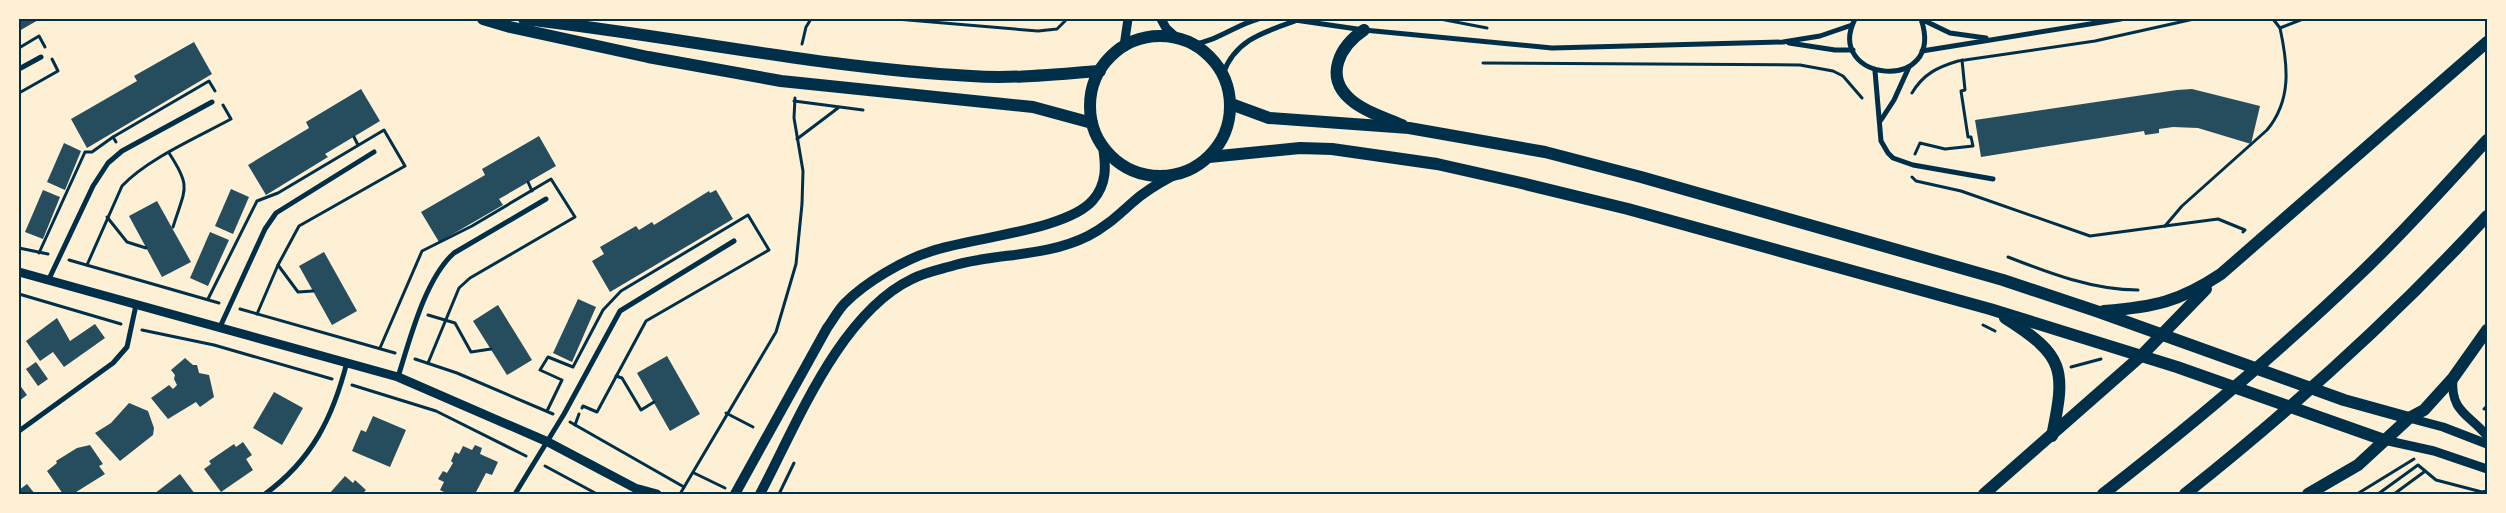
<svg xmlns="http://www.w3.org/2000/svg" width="2506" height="513" font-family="'Varela Round',sans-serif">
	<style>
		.building { fill: #264d5e }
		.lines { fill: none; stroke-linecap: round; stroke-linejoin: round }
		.path { stroke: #003049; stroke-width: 3 }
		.minor { stroke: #003049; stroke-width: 5 }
		.tertiary { stroke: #003049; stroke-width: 9 }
		.secondary { stroke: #003049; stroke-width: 10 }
		.primary { stroke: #003049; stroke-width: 12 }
		.neatline { fill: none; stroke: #003049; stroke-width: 2 }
	</style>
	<rect width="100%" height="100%" fill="#fdf0d5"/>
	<g class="building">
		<path d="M19 19H40L19 31Z"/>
		<path d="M194 42 212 74 87 148 71 119 137 81 134 76Z"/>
		<path d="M361 89 380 121 325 154 328 157 266 195 248 165 309 128 306 122Z"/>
		<path d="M2192 89 2260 106 2251 144 2198 128 2173 127 2159 129V133L2145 135 2144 131 1981 157 1975 120 2177 90Z"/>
		<path d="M539 136 556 166 499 199 503 205 439 242 421 212 485 175 482 169Z"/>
		<path d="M64 143 81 151 65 190 47 182Z"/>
		<path d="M231 189 249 197 233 234 215 226Z"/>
		<path d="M43 190 60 197 43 239 25 232Z"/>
		<path d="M716 190 733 219 610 292 592 261 604 254 600 247 636 226 639 230 652 222 654 225 709 191 710 193Z"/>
		<path d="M157 201 191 262 162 277 129 216Z"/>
		<path d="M210 232 229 240 208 286 190 278Z"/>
		<path d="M324 252 357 311 332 325 299 266Z"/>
		<path d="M578 299 596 307 572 362 553 353Z"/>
		<path d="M498 305 532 360 507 375 473 321Z"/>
		<path d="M57 318 70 341 95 324 105 338 64 367 53 352 40 361 26 341Z"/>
		<path d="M667 356 700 414 670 431 637 373Z"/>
		<path d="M185 358 193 365H197L199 373 209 375 214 397 200 407 196 402 168 419 151 398 169 385 173 389 177 385 174 379 175 375 171 370Z"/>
		<path d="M36 362 48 379 38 386 26 369Z"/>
		<path d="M19 384 27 395 19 401Z"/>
		<path d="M274 392 303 408 282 445 253 428Z"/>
		<path d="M129 403 148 411 154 428 153 435 120 461 95 433 111 423Z"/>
		<path d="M373 416 406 430 390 467 352 451 361 430 366 432Z"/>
		<path d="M243 442 252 455 246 459 253 470 221 492 204 469 211 464 209 461 234 444 236 447Z"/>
		<path d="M90 445 103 464 99 466 105 474 73 494H63L47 471 57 463 56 461 77 448Z"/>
		<path d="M475 445 482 448 480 454 498 462 492 475 486 473 475 494H448L440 490 444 482 438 479 443 471 447 473 453 463 451 461 455 452 459 454 463 446 472 450Z"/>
		<path d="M180 474 195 494H154Z"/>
		<path d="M345 476 353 483 355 480 366 490 362 494H329Z"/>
		<path d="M27 484 35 494H19V490Z"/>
	</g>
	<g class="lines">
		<g class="path">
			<path d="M896 19 1038 31 1057 29 1067 19"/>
			<path d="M1440 19 1487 28"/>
			<path d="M2273 19 2280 28 2303 19"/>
			<path d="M802 44 806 27 811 19"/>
			<path d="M19 48 39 36 45 47"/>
			<path d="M1483 63 1800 65 1833 71 1843 76 1862 98"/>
			<path d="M19 93 58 71 52 59"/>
			<path d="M1912 93C1923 74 1938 67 1958 61L2095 41 2194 19"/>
			<path d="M794 101 863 110"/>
			<path d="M354 137 358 145"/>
			<path d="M797 139 838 108"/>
			<path d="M116 142 113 137 209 81 215 91"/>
			<path d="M169 153C192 188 185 188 173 227"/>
			<path d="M1915 154 1920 143 1945 149 1973 146 1971 137H1968L1961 91 1965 90 1962 60"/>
			<path d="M1912 177 1916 181 1961 191 2090 236 2165 226"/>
			<path d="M528 182 532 191"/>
			<path d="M107 217 127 242 146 248"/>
			<path d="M2243 232 2245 230 2218 219 2165 226 2182 206 2267 130C2292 100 2288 65 2280 28"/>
			<path d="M19 248 48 254"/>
			<path d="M39 253 85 152H92L113 137"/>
			<path d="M2008 257C2049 273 2093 290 2138 290"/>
			<path d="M69 260 219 303"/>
			<path d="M87 265 122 186C147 159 198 137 231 119L223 105"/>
			<path d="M278 265 298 292 313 291"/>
			<path d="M19 294 121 324"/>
			<path d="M208 299 257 201 278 193 384 130 405 166 299 226 278 265 257 314"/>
			<path d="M240 309 395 353"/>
			<path d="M428 315 455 323 471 352 491 349"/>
			<path d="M1983 325 1995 331"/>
			<path d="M142 330 214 345 332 379"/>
			<path d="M380 348 422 251 472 226 551 179 575 217 470 278 459 288 428 363"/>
			<path d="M415 359 457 373 553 414"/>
			<path d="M2071 367 2101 359"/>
			<path d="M616 376 622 378 641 410 654 402"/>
			<path d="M352 385 436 411 526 456"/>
			<path d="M2484 409 2487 406"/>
			<path d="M547 411 562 380 540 370 548 357 573 367 603 310 621 291 748 215 769 250 646 321 597 412 583 406 582 408"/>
			<path d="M726 413 753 427"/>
			<path d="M570 422 684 487"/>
			<path d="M575 425 579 414"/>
			<path d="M545 466 597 494"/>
			<path d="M694 473 725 488"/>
			<path d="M680 494 776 332 796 264 802 204 803 171 794 118 795 98"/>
			<path d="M779 494 794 463"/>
			<path d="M2357 494 2414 459"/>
			<path d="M2378 494 2418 465 2436 480 2482 492 2487 491"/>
			<path d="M2394 494 2424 472"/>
		</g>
		<g class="minor">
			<path d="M1288 19 1364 30 1552 48 1783 42 1820 36 1852 25"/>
			<path d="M1855 19C1823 82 1947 95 1921 19"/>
			<path d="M1921 19 1950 33 1986 38"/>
			<path d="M1789 43 1835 50H1853"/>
			<path d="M1194 44C1217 41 1236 25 1258 19"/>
			<path d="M1922 51 2121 19"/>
			<path d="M19 69 41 57"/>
			<path d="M1875 71 1881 141 1888 153 1893 158 1913 165 1993 179"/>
			<path d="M1223 74C1235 40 1264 32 1295 21"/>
			<path d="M1881 120 1894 100 1909 67"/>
			<path d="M48 281 93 186 108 163 122 151 212 102"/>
			<path d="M220 327 265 229 276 213 374 152"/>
			<path d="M398 377C410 339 425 279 454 253L546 199"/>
			<path d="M19 431 113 363 127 347 136 305"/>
			<path d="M265 494C312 460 333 417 347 362"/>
			<path d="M515 494 564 414 620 311 734 241"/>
		</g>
		<g class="tertiary">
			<path d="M1161 19 1166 28 1177 38"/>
			<path d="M1124 46 1128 19"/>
			<path d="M19 272 398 377 548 442 635 488 657 494"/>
			<path d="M2453 378C2450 412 2469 414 2487 436"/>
			<path d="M2409 418 2443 427 2487 444"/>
			<path d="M2384 440 2434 451 2487 469"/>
		</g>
		<g class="secondary">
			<path d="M735 494 827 328C833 320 838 310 845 303 866 282 903 260 932 251 971 238 1068 230 1093 200 1107 184 1106 166 1103 147"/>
			<path d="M760 494C796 426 839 314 912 279 925 272 942 269 955 265 999 253 1046 257 1088 236 1106 227 1118 215 1133 202 1145 191 1159 183 1174 175"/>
		</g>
		<g class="primary">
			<path d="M483 19 510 27 648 57 781 81 1033 107 1092 123"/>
			<path d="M524 19C674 36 821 68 971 76 1014 79 1057 74 1100 71"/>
			<path d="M1364 30C1340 46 1324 76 1350 99 1363 111 1386 118 1402 125"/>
			<circle cx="1160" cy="106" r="70"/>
			<path d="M1231 104 1269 118 1409 128 1545 152 1641 177 2003 280 2099 312 2344 400 2409 418"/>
			<path d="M1209 157 1300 148 1332 149 1437 164 1517 182 1628 209 1990 309 2177 367 2384 440"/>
			<path d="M2104 311C2154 307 2179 302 2221 274L2487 42"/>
			<path d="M2005 318C2065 356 2066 369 2052 436"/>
			<path d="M1984 494 2141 356 2206 289"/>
			<path d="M2103 494C2193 424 2280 351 2362 272 2406 230 2446 185 2487 140"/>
			<path d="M2185 494C2292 409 2395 316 2487 216"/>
			<path d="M2308 494 2358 465 2409 418 2424 410 2453 378 2487 330"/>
		</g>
	</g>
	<rect width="2506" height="513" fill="none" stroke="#fdf0d5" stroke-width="40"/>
	<rect x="20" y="20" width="2466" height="473" class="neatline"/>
</svg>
